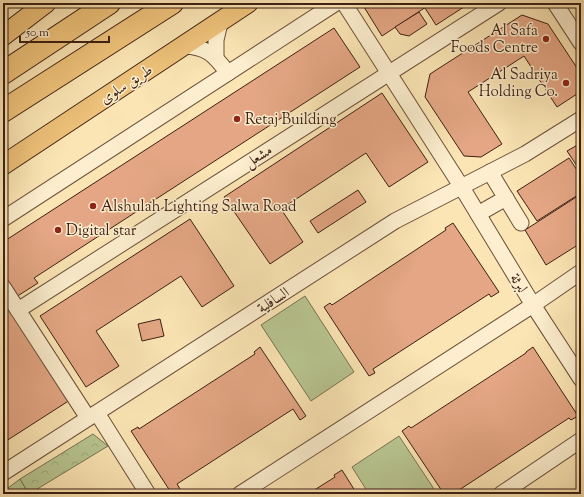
<svg xmlns="http://www.w3.org/2000/svg" width="584" height="497" font-family="'Sorts Mill Goudy',Amiri,serif">
	<style>
		.green { fill: #b8c691; stroke: #7a7252 }
		.forest { fill: url(#forest-crowns); stroke: #7a7252 }
		.building { fill: #e4a684; stroke: #3d1f13 }
		.lines { fill: none; stroke-linecap: round; stroke-linejoin: round }
		.minor-casing { stroke: #6c503b; stroke-width: 17 }
		.major-casing { stroke: #3d1f13; stroke-width: 21 }
		.highway-casing { stroke: #3d1f13; stroke-width: 24 }
		.minor { stroke: #fceece; stroke-width: 15 }
		.major { stroke: #eec27a; stroke-width: 19 }
		.highway { stroke: #eec27a; stroke-width: 22 }
		.poi-dot { fill: #8f2418; stroke: #fceece; stroke-width: 1.5 }
		.labels { text-anchor: middle; stroke-width: 3; stroke-linejoin: round; paint-order: stroke }
		.poi-label { font-size: 15px; fill: #3d1f13; stroke: #fceece; text-anchor: start }
		.street-label { font-size: 15px; fill: #3d1f13; stroke: #fceece }
	</style>
	<defs>
		<pattern id="forest-crowns" width="20" height="18" patternUnits="userSpaceOnUse"><rect width="20" height="18" fill="#b8c691"/><path d="M2 6a3 3 0 1 1 6 0M12 15a3 3 0 1 1 6 0" fill="none" stroke="#9faa7c"/></pattern>
	</defs>
	<rect width="100%" height="100%" fill="#fbe5b4"/>
	<filter id="stains"><feTurbulence type="fractalNoise" baseFrequency=".005" numOctaves="4"/><feColorMatrix values="0 0 0 0 .2 0 0 0 0 .09 0 0 0 0 .02 0 0 0 .5 -.17"/></filter>
	<radialGradient id="worn" r=".72"><stop offset=".6" stop-color="#630" stop-opacity="0"/><stop offset="1" stop-color="#630" stop-opacity=".3"/></radialGradient>
	<g class="green">
		<path d="M305 296 354 372 311 401 261 325Z"/>
		<path d="M399 436 434 489 427 494H369L352 467Z"/>
		<path d="M20 479 29 494H5L8 488Z"/>
	</g>
	<path class="forest" d="M93 434 108 446 29 494 20 479Z"/>
	<g class="building">
		<path d="M370 3H432L382 36 364 7Z"/>
		<path d="M432 3H470L436 25 425 8Z"/>
		<path d="M419 12 427 24 409 36 400 34 395 27Z"/>
		<path d="M522 15 548 24 581 74V86L578 89 580 92 557 107 524 56 468 92 502 144 481 157 464 156 425 97 430 74Z"/>
		<path d="M334 28 360 67 34 278 38 283 16 297 3 277V242Z"/>
		<path d="M382 93 428 162 389 187 366 153 281 209 303 242 270 264 224 197Z"/>
		<path d="M581 143V164L577 166 567 151Z"/>
		<path d="M569 158 581 176V193L537 221 517 191Z"/>
		<path d="M358 190 366 202 318 233 310 221Z"/>
		<path d="M581 194V218L579 219 581 223V243L546 265 525 230Z"/>
		<path d="M190 219 234 286 202 307 181 276 96 331 119 366 86 387 40 316Z"/>
		<path d="M453 223 499 292 491 297 489 294 373 369 375 373 369 376 324 307 330 303 332 305 446 230 445 228Z"/>
		<path d="M9 304 70 400 3 443V308Z"/>
		<path d="M160 319 164 336 142 341 138 324Z"/>
		<path d="M260 347 306 416 300 420 293 409 177 484 183 494H172L131 431 138 427 139 429 255 354 254 352Z"/>
		<path d="M533 347 578 416 571 420 569 418 453 494H444L402 431 409 426 411 428 526 353V352Z"/>
		<path d="M342 470 357 494H308L335 477 334 475Z"/>
	</g>
	<g class="lines">
		<defs>
			<g id="minor">
				<path d="M344 3 461 186 533 305 581 379"/>
				<path d="M555 3 581 43"/>
				<path d="M184 46C208 47 214 55 228 73"/>
				<path d="M216 57V40L220 23"/>
				<path d="M490 172 521 223"/>
				<path d="M478 214 506 198"/>
				<path d="M3 219 336 3"/>
				<path d="M3 287 88 418"/>
				<path d="M18 310 499 3"/>
				<path d="M97 413 148 494"/>
				<path d="M3 473 395 221 525 154 581 119"/>
				<path d="M240 494 533 305 581 272"/>
				<path d="M501 494 581 440"/>
			</g>
			<g id="major">
				<path d="M3 36 46 3"/>
				<path d="M3 165 248 3"/>
			</g>
			<g id="highway">
				<path d="M3 73 109 3"/>
				<path d="M3 111 172 3"/>
			</g>
		</defs>
		<use href="#minor" class="minor-casing"/>
		<use href="#major" class="major-casing"/>
		<use href="#highway" class="highway-casing"/>
		<use href="#minor" class="minor"/>
		<use href="#major" class="major"/>
		<use href="#highway" class="highway"/>
	</g>
	<g class="poi-dot">
		<circle cx="546" cy="39" r="4"/>
		<circle cx="566" cy="83" r="4"/>
		<circle cx="237" cy="119" r="4"/>
		<circle cx="93" cy="206" r="4"/>
		<circle cx="58" cy="230" r="4"/>
	</g>
	<g class="labels">
		<g class="poi-label">
			<text x="538" y="35" text-anchor="end">Al Safa<tspan x="538" dy="17">Foods Centre</tspan></text>
			<text x="558" y="79" text-anchor="end">Al Sadriya<tspan x="558" dy="17">Holding Co.</tspan></text>
			<text x="245" y="124">Retaj Building</text>
			<text x="101" y="211">Alshulah Lighting Salwa Road</text>
			<text x="66" y="235">Digital star</text>
		</g>
		<g class="street-label">
			<text transform="translate(126 84) rotate(-33)" y="5">طريق سلوى</text>
			<text transform="translate(258 156) rotate(-32)" y="5">مشعل</text>
			<text transform="translate(519 283) rotate(59)" y="5">لبرثة</text>
			<text transform="translate(273 300) rotate(-33)" y="5">السافلية</text>
		</g>
	</g>
	<rect width="584" height="497" fill="none" stroke="#fbe5b4" stroke-width="16"/>
	<rect x="4" y="4" width="576" height="489" fill="none" stroke="#3d1f13" stroke-width="2"/>
	<rect x="8" y="8" width="568" height="481" fill="none" stroke="#3d1f13"/>
	<path d="M20 36v6h89v-6" fill="none" stroke="#3d1f13" stroke-width="2"/>
	<text x="26" y="36" font-size="12" fill="#3d1f13" stroke="#fceece" stroke-width="3" paint-order="stroke">50 m</text>
	<rect width="100%" height="100%" filter="url(#stains)"/>
	<rect width="100%" height="100%" fill="url(#worn)"/>
</svg>
